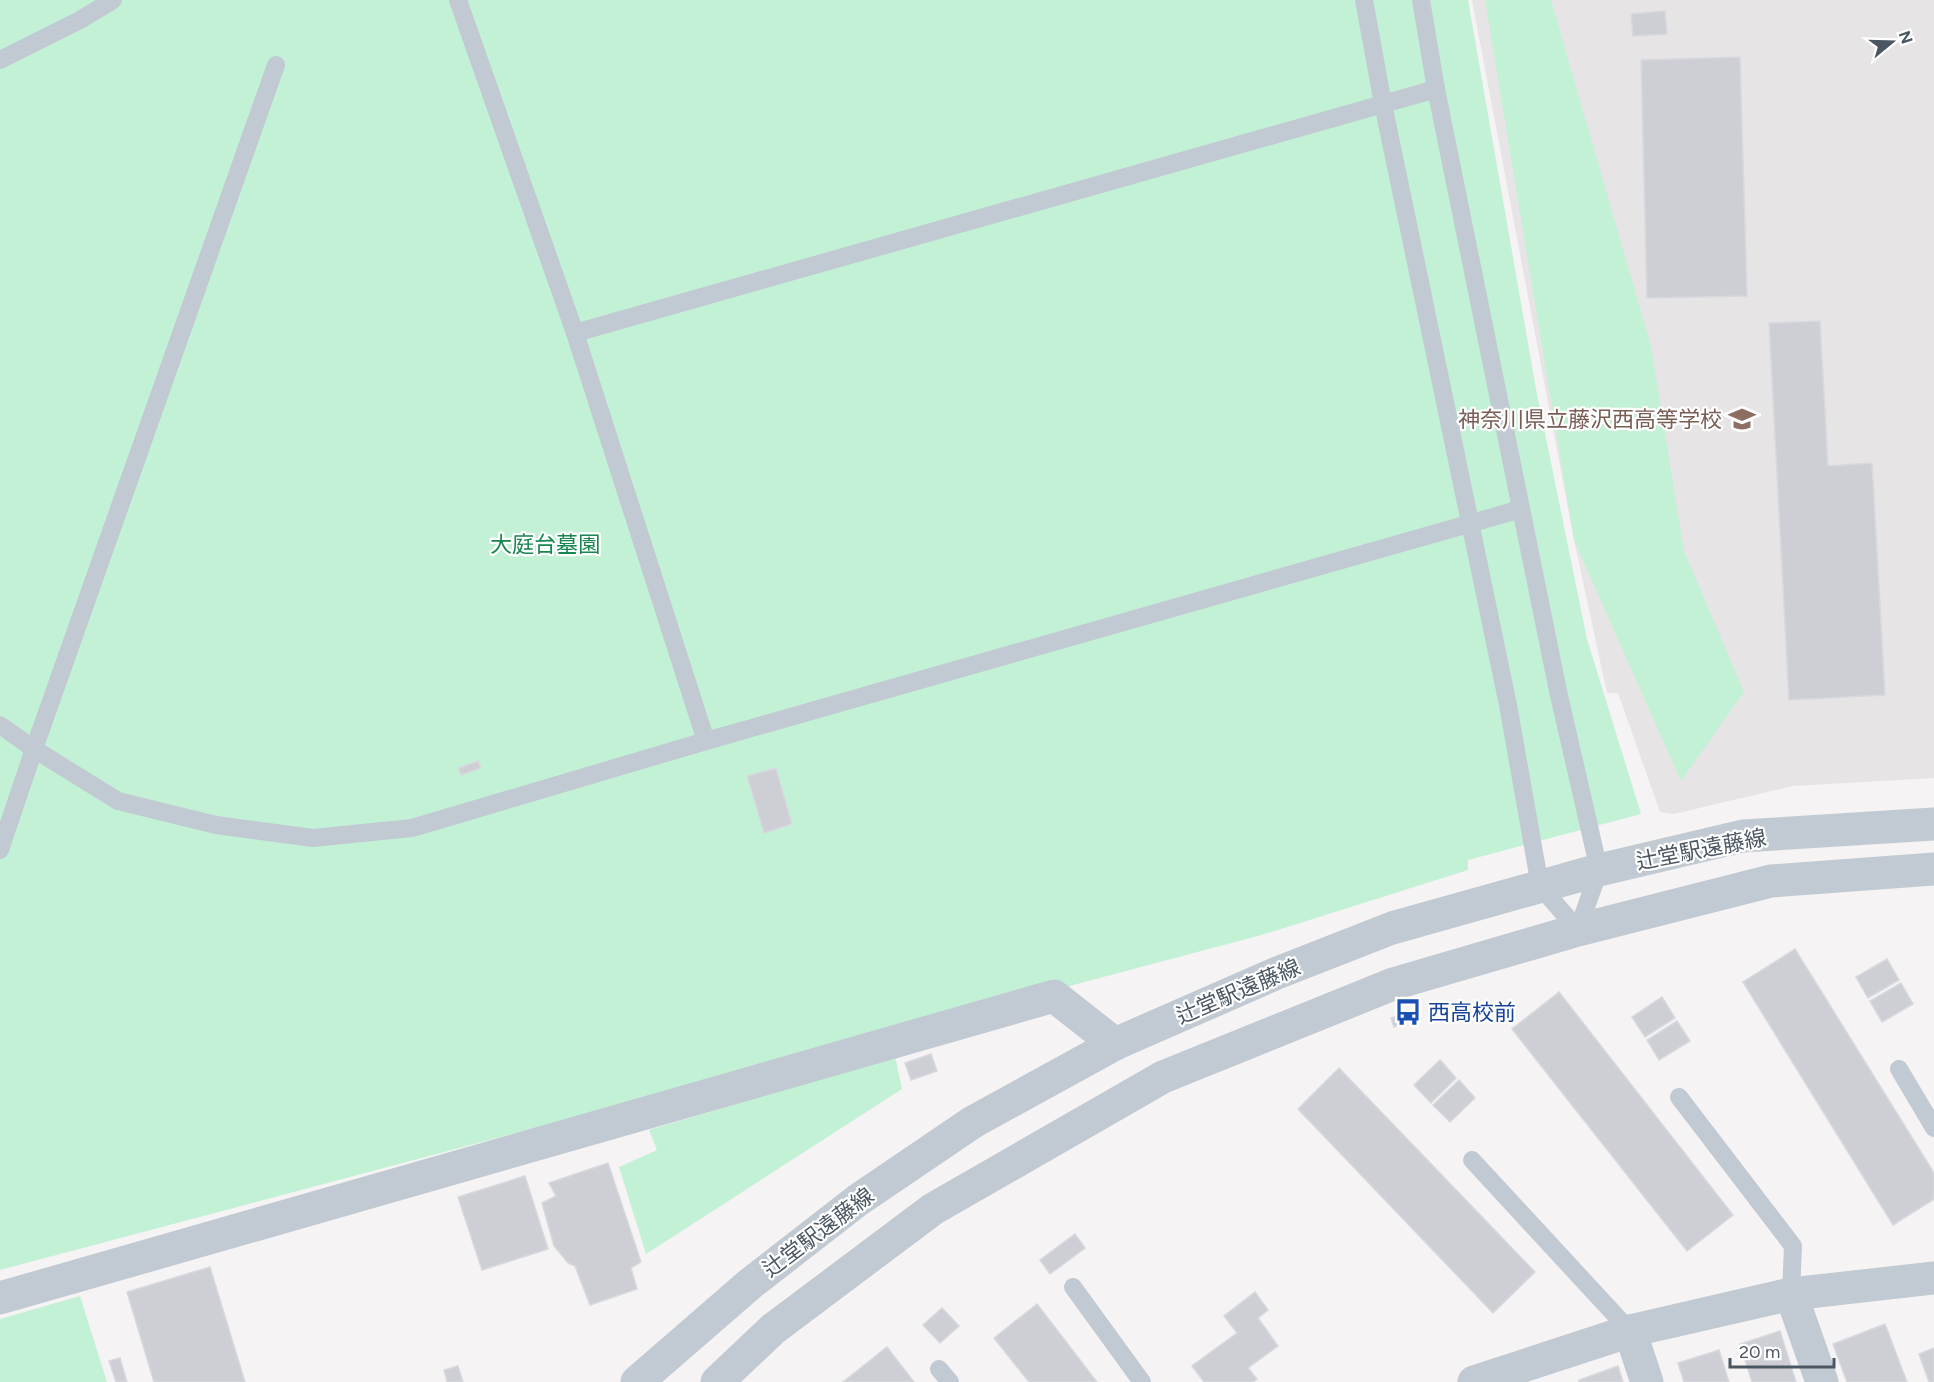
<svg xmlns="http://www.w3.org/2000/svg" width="1934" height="1382" font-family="Figtree,'Noto Sans JP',sans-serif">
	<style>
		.education { fill: #e6e4e5 }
		.green { fill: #c3f1d5 }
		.building { fill: #cdcfd5; stroke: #d7d9de; stroke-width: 1.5 }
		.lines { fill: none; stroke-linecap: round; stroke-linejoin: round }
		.service { stroke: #c1cad2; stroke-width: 18 }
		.minor { stroke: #c1cad2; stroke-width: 33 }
		.tertiary { stroke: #c1cad2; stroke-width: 33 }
		.labels { text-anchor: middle; stroke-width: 4.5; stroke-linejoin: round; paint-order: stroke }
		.education-label { font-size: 22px; fill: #785e54; stroke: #fff; text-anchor: end }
		.park-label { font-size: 22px; fill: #17864f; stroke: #fff }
		.street-label { font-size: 22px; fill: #4a5661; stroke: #fff }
		.transit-label { font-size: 22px; fill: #164399; stroke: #fff; text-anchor: start }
	</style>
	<rect width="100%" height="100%" fill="#f5f3f3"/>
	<path class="education" d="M1472 0H1934V778L1793 786 1674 814 1660 812 1618 693H1607L1574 540Z"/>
	<g class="green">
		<path d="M0 0H1468L1536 389 1587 639 1641 814 1468 860V870L1265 934 0 1270Z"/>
		<path d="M1485 0H1551L1651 346 1684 551 1744 692 1681 781 1574 540Z"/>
		<path d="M895 1056 902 1089 646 1254 619 1167 657 1150 649 1130Z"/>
		<path d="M80 1296 107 1382H0V1319Z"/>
	</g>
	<g class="building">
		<path d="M1665 11 1667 34 1633 36 1631 14Z"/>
		<path d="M1740 57 1747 296 1647 298 1641 60Z"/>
		<path d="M1820 321 1828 466 1872 463 1885 695 1789 700 1769 323Z"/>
		<path d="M478 761 481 768 461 775 458 768Z"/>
		<path d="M776 768 792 824 764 833 747 776Z"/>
		<path d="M1795 949 1934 1173V1199L1893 1225 1743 982Z"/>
		<path d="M1887 959 1899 980 1868 998 1856 977Z"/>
		<path d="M1901 983 1913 1004 1882 1022 1870 1001Z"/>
		<path d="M1559 992 1733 1215 1687 1251 1512 1029Z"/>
		<path d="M1662 997 1675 1018 1645 1037 1632 1017Z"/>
		<path d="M1417 1010 1420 1018 1394 1027 1391 1018Z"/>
		<path d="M1677 1021 1690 1041 1659 1060 1647 1040Z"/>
		<path d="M931 1054 937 1071 911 1080 905 1063Z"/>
		<path d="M1440 1060 1456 1078 1431 1103 1414 1085Z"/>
		<path d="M1339 1068 1535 1272 1493 1313 1298 1109Z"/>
		<path d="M1459 1080 1475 1098 1450 1122 1433 1105Z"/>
		<path d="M608 1163 641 1262 631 1268 637 1289 590 1305 575 1266 568 1263 554 1246 542 1203 556 1196 549 1183Z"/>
		<path d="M525 1176 548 1249 482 1270 458 1197Z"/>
		<path d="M1075 1234 1085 1248 1050 1274 1040 1260Z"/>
		<path d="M210 1267 245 1382H154L127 1292Z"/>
		<path d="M1255 1292 1268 1310 1258 1318 1278 1346 1248 1368 1257 1379 1253 1382H1204L1192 1366 1237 1333 1224 1316Z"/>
		<path d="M1037 1304 1097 1382H1029L994 1338Z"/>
		<path d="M942 1308 959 1326 940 1343 923 1325Z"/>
		<path d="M1885 1324 1907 1382H1847L1833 1344Z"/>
		<path d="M1780 1331 1796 1382H1752L1740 1344Z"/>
		<path d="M887 1347 914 1382H843Z"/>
		<path d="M1934 1348V1382H1929L1919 1354Z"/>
		<path d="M1719 1350 1729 1382H1684L1678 1363Z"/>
		<path d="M120 1358 127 1382H116L109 1361Z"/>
		<path d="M458 1366 463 1382H447L444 1370Z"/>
		<path d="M1618 1366 1623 1382H1579V1380Z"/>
	</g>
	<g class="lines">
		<g class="service">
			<path d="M458 0 575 333 706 741"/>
			<path d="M1364 0 1383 104 1508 705 1540 886 1578 930"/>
			<path d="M1421 0 1436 89 1558 691 1599 870 1578 930"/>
			<path d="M0 60 80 20 113 0"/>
			<path d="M575 333 1436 89"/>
			<path d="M0 725 34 749 118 801 216 825 313 838 412 828 706 741 1521 509"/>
			<path d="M0 850 34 749 276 65"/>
			<path d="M1899 1069 1934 1128"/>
			<path d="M1679 1097 1793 1246 1791 1294"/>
			<path d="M1472 1160 1630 1331"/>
			<path d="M1073 1287 1142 1382"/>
			<path d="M939 1369 950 1382"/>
		</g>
		<g class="minor">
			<path d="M1791 1294 1822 1382"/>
			<path d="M0 1298 1054 996 1115 1044"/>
			<path d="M1630 1331 1647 1382"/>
		</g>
		<g class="tertiary">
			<path d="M637 1382 750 1284 858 1200 973 1122 1115 1044 1277 973 1392 928 1599 870 1743 836 1934 824"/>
			<path d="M717 1382 773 1329 933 1209 1163 1077 1393 984 1578 930 1771 881 1934 869"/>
			<path d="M1474 1382 1630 1331 1791 1294 1934 1278"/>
		</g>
	</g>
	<defs>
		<symbol id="school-bare" viewBox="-9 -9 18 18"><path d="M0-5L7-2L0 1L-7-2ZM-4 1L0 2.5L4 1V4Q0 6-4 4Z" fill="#8d6e63" stroke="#fff" stroke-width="2.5" paint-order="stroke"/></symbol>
		<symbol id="bus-bare" viewBox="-9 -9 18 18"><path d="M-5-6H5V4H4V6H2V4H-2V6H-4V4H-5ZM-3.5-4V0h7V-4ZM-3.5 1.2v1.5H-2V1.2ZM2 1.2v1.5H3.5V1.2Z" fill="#1a4fb4" stroke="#fff" stroke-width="2.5" paint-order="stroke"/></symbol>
	</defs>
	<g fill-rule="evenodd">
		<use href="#school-bare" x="1723" y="400" width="38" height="38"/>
		<use href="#bus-bare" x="1389" y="993" width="38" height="38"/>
	</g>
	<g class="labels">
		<g class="education-label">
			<text x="1722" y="427">神奈川県立藤沢西高等学校</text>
		</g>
		<g class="park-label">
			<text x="545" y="552">大庭台墓園</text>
		</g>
		<g class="street-label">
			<text transform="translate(1701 849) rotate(-11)" y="8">辻堂駅遠藤線</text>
			<text transform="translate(1238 991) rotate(-23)" y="8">辻堂駅遠藤線</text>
			<text transform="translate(818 1232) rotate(-37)" y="8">辻堂駅遠藤線</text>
		</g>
		<g class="transit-label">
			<text x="1428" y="1020">西高校前</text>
		</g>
	</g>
	<g transform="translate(1892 42) rotate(71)" stroke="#ffffff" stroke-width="4.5" paint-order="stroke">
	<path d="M0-4.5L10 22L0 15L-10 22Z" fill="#4a5661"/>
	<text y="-9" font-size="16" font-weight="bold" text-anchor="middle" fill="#4a5661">N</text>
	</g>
	<path d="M1730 1358v9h104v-9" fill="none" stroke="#4a5661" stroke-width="3"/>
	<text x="1739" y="1358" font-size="18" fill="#4a5661" stroke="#ffffff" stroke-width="4.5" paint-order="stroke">20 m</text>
</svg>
